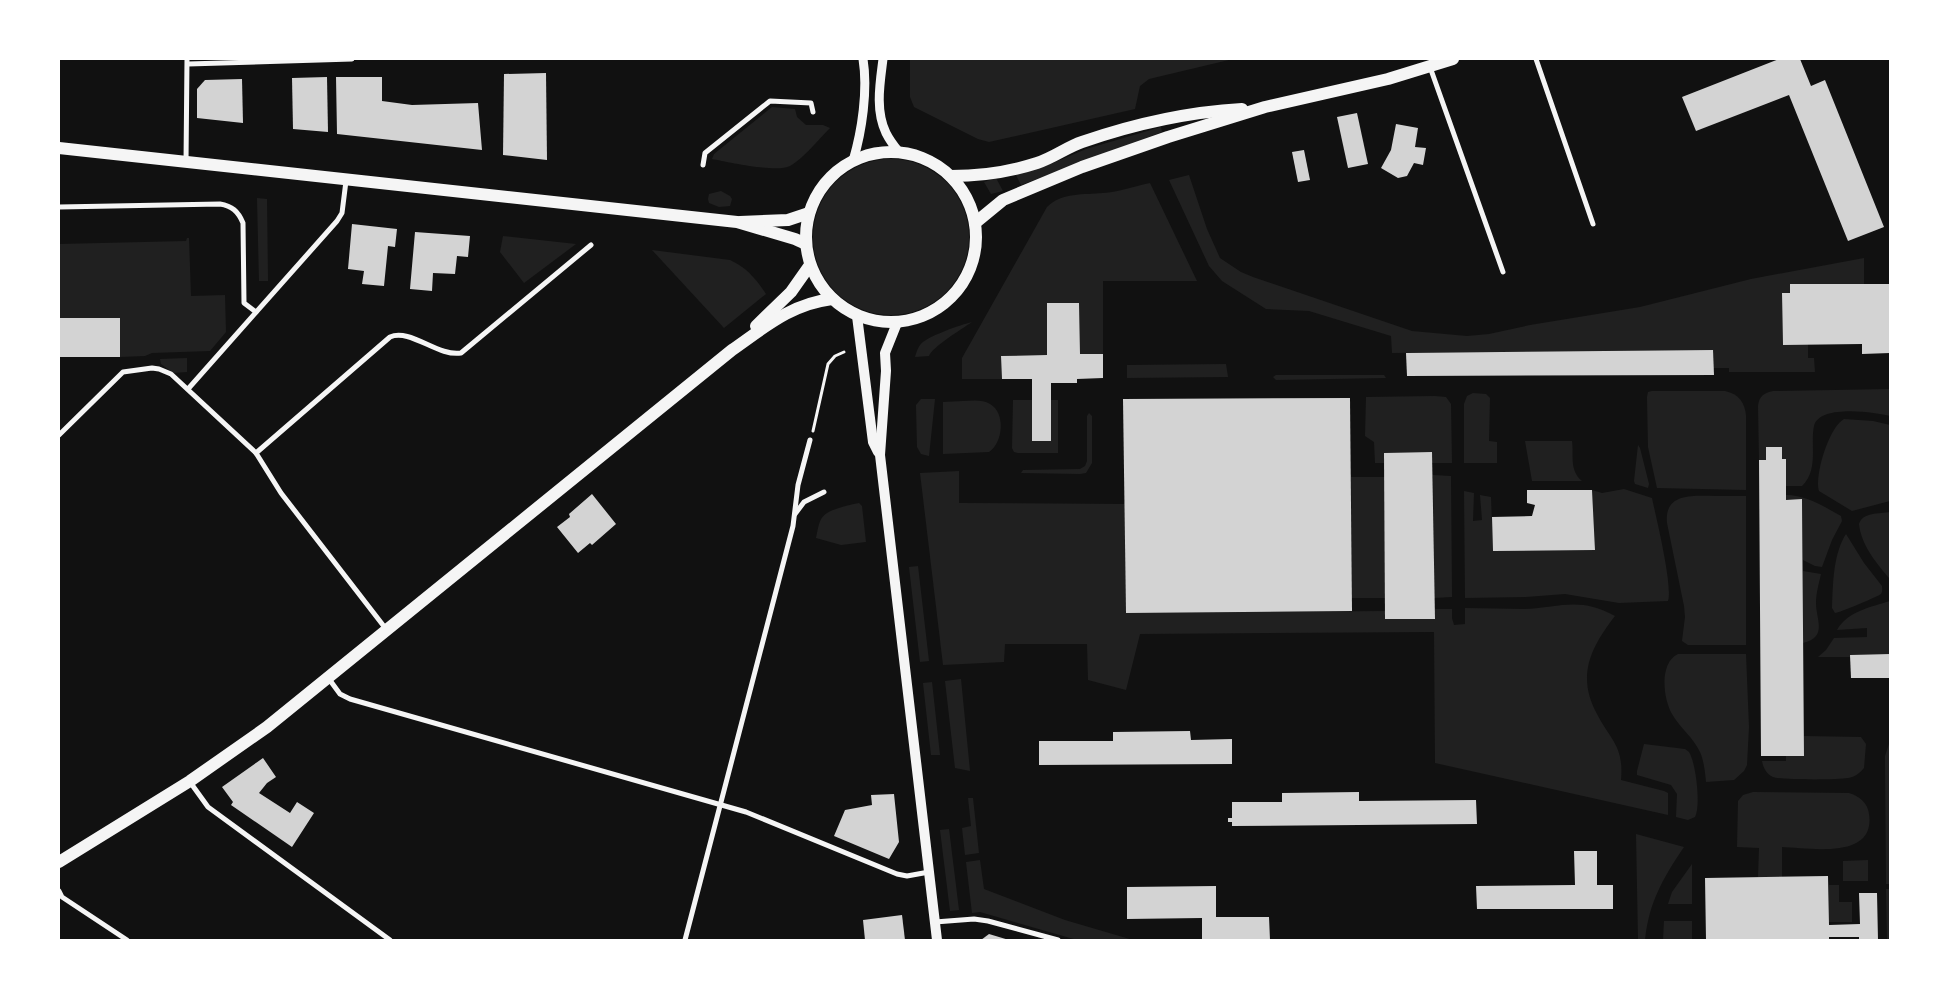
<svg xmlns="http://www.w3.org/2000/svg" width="1949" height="999" font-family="'Alegreya Sans',sans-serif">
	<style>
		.green { fill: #202020 }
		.building { fill: #d3d3d3 }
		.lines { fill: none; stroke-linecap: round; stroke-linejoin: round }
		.path { stroke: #f5f5f5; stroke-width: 3 }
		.minor { stroke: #f5f5f5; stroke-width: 5 }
		.tertiary { stroke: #f5f5f5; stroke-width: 9 }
		.secondary { stroke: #f5f5f5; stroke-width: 10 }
		.primary { stroke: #f5f5f5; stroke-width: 12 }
	</style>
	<rect width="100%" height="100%" fill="#111"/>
	<g class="green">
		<path d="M910 59H1233L1149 79 1140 86 1135 109 989 142 978 139 914 107 910 97Z"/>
		<path d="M772 107 795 109 797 117 806 125H823L830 128C819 139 803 159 790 166 776 173 728 162 712 159L714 154Z"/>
		<path d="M1161 127 1162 132 1021 185 1016 175 1053 163 1086 149Z"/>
		<circle cx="891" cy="237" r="78"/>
		<path d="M1189 175 1207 229 1220 258 1241 272 1253 277 1412 331 1467 336 1489 334 1530 325 1640 307 1751 279 1864 258V284H1790V293H1782L1783 344H1808V358H1814L1815 372H1729V368H1713L1712 350 1392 353 1391 336 1309 311 1266 309 1222 281 1209 266 1169 180Z"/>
		<path d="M996 178 1003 191 991 194 984 182Z"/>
		<path d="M1150 183 1197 281H1103V354H1080L1079 303H1048L1047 355 1001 356 1002 379H962V358L1047 207C1062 192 1084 195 1103 193 1119 192 1135 186 1150 183Z"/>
		<path d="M721 191 730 196 732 199 730 206 719 207 709 203 708 199 709 194Z"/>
		<path d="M257 198 267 199 268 281H259Z"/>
		<path d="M503 236 576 244 524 283 500 252Z"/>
		<path d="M187 238H189L191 296 225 295 226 332 210 351 152 353 145 356 120 357V318H59V244L186 241Z"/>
		<path d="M652 250 730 260C746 267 756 279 766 294L724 328Z"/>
		<path d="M972 322C962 329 932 347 929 356L915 357C917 351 918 346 923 342 932 335 960 325 972 322Z"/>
		<path d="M187 358V372L173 373 161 364 160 359Z"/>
		<path d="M1226 364 1228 377 1127 378V365Z"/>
		<path d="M1276 375H1384L1386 378 1276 380 1273 377Z"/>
		<path d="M1890 389V416C1875 412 1819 404 1814 426 1810 444 1819 470 1802 486H1786V459H1782V447H1766V460H1759L1758 406C1759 396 1764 393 1773 391Z"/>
		<path d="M1652 391H1725C1739 394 1745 403 1746 416V490L1657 488 1648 447 1647 397 1648 392Z"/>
		<path d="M1473 393 1486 394 1490 398 1489 441 1497 442V463H1464V404L1467 396Z"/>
		<path d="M1435 396 1446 397 1451 404 1452 463H1432V452L1385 453 1384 463H1375L1374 442 1365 436 1366 397Z"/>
		<path d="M921 399H935L929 456 921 454 917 447 916 405Z"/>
		<path d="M1013 400H1032V441H1051V400H1058V453H1018L1014 452 1012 448Z"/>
		<path d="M963 401C972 401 982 399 990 404 1006 413 1003 443 989 452L943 454V402Z"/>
		<path d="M1089 413 1092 416V463L1086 473 1080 474 1021 473 1023 470 1080 469 1085 466 1087 461V416Z"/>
		<path d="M1844 419 1873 421 1890 425V501L1852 511 1819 491C1814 476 1829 427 1844 419Z"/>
		<path d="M1525 441H1572C1574 456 1569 470 1582 481H1532Z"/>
		<path d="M1638 445 1640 448 1649 484 1648 488 1635 484 1634 481Z"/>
		<path d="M959 471V503L1125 504 1126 613 1385 611 1386 619H1434L1435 609H1452V618L1454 625 1465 624V608C1485 608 1504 609 1524 609 1560 608 1579 596 1615 616 1591 647 1576 676 1597 714 1611 741 1624 746 1621 780L1664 791 1668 793V815L1435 763 1434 632 1140 634 1126 690 1088 680 1087 644H1005L1004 662 943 665 920 473Z"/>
		<path d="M1433 475 1451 476 1452 597 1434 598Z"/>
		<path d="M1351 477H1385V598H1352Z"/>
		<path d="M1624 489 1652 498C1656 517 1673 586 1668 601L1619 603 1565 594 1526 597 1465 598 1464 491 1474 493 1473 521 1482 520 1480 495 1491 497 1493 551 1595 550 1592 490 1602 493Z"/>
		<path d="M1786 495C1806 495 1823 506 1841 516L1842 521 1832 540 1822 567 1815 566 1803 560 1802 500H1786Z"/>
		<path d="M1716 496H1746V645H1688L1682 641 1685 617 1684 606 1667 523C1664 492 1694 496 1716 496Z"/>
		<path d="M859 503 862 506 866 542 841 545 816 538C820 520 819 514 839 508 845 506 852 504 859 503Z"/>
		<path d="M1890 512V579C1877 564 1861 545 1859 524 1863 512 1879 514 1890 512Z"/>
		<path d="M1846 534 1864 563 1882 586C1882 589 1883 590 1881 594 1879 596 1839 613 1835 613L1832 608C1833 584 1833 554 1846 534Z"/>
		<path d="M918 566 929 661 920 662 909 567Z"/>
		<path d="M1803 571 1821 574C1819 583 1816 593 1816 603 1816 620 1828 637 1803 643Z"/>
		<path d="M1890 601V654L1851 655 1850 657H1818L1826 650 1834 638 1867 637V628L1837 630C1848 611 1871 607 1890 601Z"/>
		<path d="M1746 654 1749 727 1747 765 1744 771 1734 780 1706 782C1705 772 1704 761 1700 752 1693 737 1680 728 1672 714 1663 698 1659 663 1678 654Z"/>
		<path d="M961 679 970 771 955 768 945 681Z"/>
		<path d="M932 682 940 755H931L923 683Z"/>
		<path d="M1804 736 1861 737 1866 744 1864 768C1860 773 1855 777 1848 778 1838 780 1780 780 1773 777 1766 774 1763 767 1762 761H1786V756H1804Z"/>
		<path d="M1890 741V884H1886L1885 756Z"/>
		<path d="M1644 744 1685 749 1689 752C1696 763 1701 806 1695 817L1688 820 1676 817 1677 794 1671 785 1637 775V771Z"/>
		<path d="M1753 792 1849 793C1859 796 1868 803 1869 814 1876 860 1810 848 1782 847V877H1758L1759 848 1737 847 1738 801 1743 795Z"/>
		<path d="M968 798H973L979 853 965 855 962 828 971 826Z"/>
		<path d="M949 829 959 910 950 911 940 830Z"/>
		<path d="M1636 834 1684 847C1663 878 1649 902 1645 940H1638Z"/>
		<path d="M980 860 984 889 1065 920 1133 940H1077L980 912 972 913 966 862Z"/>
		<path d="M1868 860V881H1843V861Z"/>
		<path d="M1692 864V904H1668L1672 892Z"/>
		<path d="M1829 885H1839V902H1852V922H1829Z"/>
		<path d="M1886 889H1890V940H1887Z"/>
		<path d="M1664 921H1692V940H1663Z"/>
	</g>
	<g class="building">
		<path d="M1779 59H1800L1811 86 1825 80 1884 227 1848 241 1789 95 1696 131 1682 97Z"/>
		<path d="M546 73 547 160 503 155 504 74Z"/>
		<path d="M327 77 328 132 293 129 292 78Z"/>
		<path d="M336 77H382V101L412 105 478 103 482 150 337 134Z"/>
		<path d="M242 79 243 123 197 118V89L205 80Z"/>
		<path d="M1357 113 1368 164 1348 168 1337 117Z"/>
		<path d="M1396 124 1418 128 1415 147 1426 148 1423 165 1414 163 1407 176 1398 178 1381 168 1391 150Z"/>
		<path d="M1304 150 1310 180 1298 182 1292 152Z"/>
		<path d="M352 224 397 229 395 247 388 246 384 286 362 284 364 271 348 269Z"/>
		<path d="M415 232 470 236 468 257 457 256 455 274 433 273 432 291 410 289Z"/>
		<path d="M1790 284H1890V353L1862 354V344L1783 345 1782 293H1790Z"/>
		<path d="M1047 303H1079L1080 354H1103V378L1077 379V383H1051V441H1032V379H1002L1001 356 1047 355Z"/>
		<rect x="59" y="318" width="61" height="39"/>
		<path d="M1713 350 1714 375 1407 376 1406 353Z"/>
		<path d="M1350 398 1352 611 1126 613 1123 399Z"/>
		<path d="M1766 447H1782V459H1786V500L1802 499 1804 756H1761L1759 460H1766Z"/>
		<path d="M1432 452 1435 619H1385L1384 453Z"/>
		<path d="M1527 490H1592L1595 550 1493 551 1492 517 1532 516 1535 505 1527 503Z"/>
		<path d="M592 494 616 524 592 545 590 543 578 553 557 527 570 517 569 514Z"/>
		<path d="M1890 654V678H1851L1850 655Z"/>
		<path d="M1190 731 1191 740 1232 739V764L1039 765V741H1113V732Z"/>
		<path d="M263 758 276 777 267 783 259 793 290 813 297 802 314 813 292 847 231 805 233 802 222 787Z"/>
		<path d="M1359 792V801L1476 800 1477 824 1232 826V822H1228V818H1232V802H1282V793Z"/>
		<path d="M894 794 899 842 889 859 834 836 845 810 872 805 871 795Z"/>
		<path d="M1574 851H1597V885H1613V909H1477L1476 886 1575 885Z"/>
		<path d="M1828 876 1829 925 1860 924 1859 893H1877L1878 940H1859V937H1829V940H1706L1705 878Z"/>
		<path d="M1216 886V917H1269L1270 940H1202V918L1127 919V887Z"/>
		<path d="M902 915 905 940H865L863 920Z"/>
		<path d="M989 934 1009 940H981Z"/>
	</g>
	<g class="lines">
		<path class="path" d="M813 431 828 364 835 356 844 352"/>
		<g class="minor">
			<path d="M1536 59 1593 224"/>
			<path d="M188 64 352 59"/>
			<path d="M1430 67 1503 272"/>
			<path d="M186 162 187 59"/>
			<path d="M703 165 705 153 770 101 811 103 813 112"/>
			<path d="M59 207 220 204C232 206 238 211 243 223L244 303 256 312"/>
			<path d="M188 389 337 221 342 213 346 181"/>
			<path d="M59 435 123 372 152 368 159 369 171 374 256 453 281 493 386 629"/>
			<path d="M256 453 390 337C410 328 438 357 461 353L591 245"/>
			<path d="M795 514 804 502 824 492"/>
			<path d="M329 679 340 694 350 699 746 812 897 874 907 876 929 872"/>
			<path d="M190 782 208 807 390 940"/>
			<path d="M59 891 62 897 127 940"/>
			<path d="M935 922 974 919 988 921 1058 940"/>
			<path d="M685 940 793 526 798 485 810 440"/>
		</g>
		<g class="tertiary">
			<path d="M883 59C880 83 875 110 886 133 889 139 894 146 899 152"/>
			<path d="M853 161C862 131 868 90 863 59"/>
		</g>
		<g class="secondary">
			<path d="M857 316 873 442 878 452"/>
			<path d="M897 323 885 353 886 371 880 455 937 940"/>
		</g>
		<g class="primary">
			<path d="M59 148 737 222 795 239 806 244"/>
			<circle cx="891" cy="237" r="85"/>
			<path d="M951 176C980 176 1009 172 1037 163 1053 158 1067 147 1082 142 1134 124 1188 112 1242 109"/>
			<path d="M740 222 788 220 809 213"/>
			<path d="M975 223 1003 200 1082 167 1168 137 1265 107 1388 79 1453 59"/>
			<path d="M756 326 791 292 810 265"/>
			<path d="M59 862 190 781 267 727 732 350C765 327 791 304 832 299"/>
		</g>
	</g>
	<rect width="1949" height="999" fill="none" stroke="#ffffff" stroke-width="120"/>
</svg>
